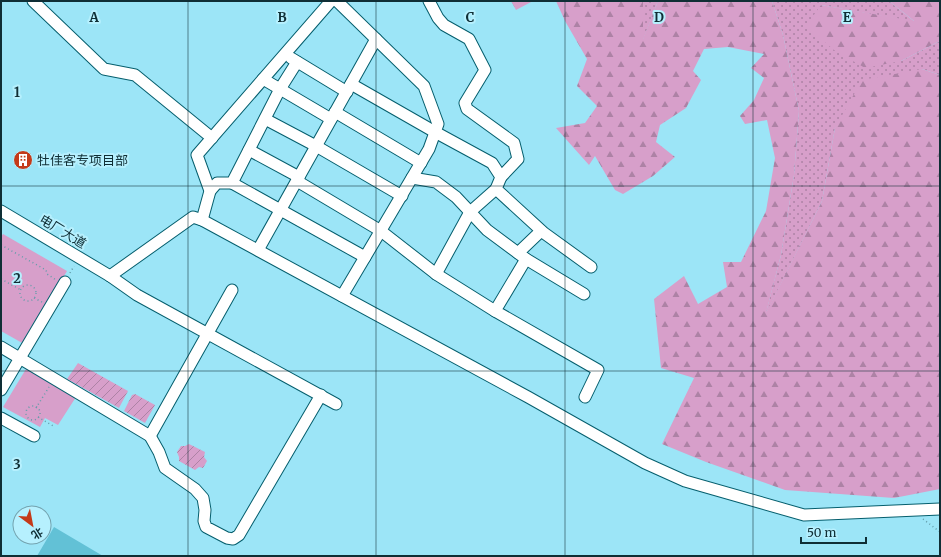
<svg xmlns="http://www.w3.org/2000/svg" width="941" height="557" font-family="Merriweather,'Noto Sans SC',serif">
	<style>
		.grass { fill: url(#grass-dots) }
		.forest { fill: url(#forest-firs) }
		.park { fill: #d79fca }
		.garden { fill: url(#garden-furrows) }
		.water { fill: #62c1d6 }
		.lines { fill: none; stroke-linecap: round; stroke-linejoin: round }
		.minor-casing { stroke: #055e6d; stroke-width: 13 }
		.path { stroke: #649caa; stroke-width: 1.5; stroke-dasharray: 1 3; stroke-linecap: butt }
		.minor { stroke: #fff; stroke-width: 11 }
		.grid { fill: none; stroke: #0f2e35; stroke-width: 1; stroke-opacity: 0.55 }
		.labels { text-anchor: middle; stroke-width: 4; stroke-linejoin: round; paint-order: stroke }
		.poi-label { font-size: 13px; fill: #0f2e35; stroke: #b6f0fe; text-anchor: start }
		.street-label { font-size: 13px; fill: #0f2e35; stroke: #b6f0fe }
		.grid-label { font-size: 13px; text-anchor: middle; font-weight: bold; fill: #0f2e35; stroke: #b6f0fe; stroke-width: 4; stroke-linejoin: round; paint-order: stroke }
	</style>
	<defs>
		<pattern id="grass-dots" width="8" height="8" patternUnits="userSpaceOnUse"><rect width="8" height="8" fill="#d79fca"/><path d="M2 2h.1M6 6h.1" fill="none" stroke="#ad82a5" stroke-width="1.8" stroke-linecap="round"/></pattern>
		<pattern id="forest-firs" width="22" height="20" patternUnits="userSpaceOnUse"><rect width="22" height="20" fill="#d79fca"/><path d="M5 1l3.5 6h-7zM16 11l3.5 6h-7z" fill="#ad82a5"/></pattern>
		<pattern id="garden-furrows" width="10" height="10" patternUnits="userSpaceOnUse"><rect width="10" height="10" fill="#d79fca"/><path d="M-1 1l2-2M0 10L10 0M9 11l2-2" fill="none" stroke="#ad82a5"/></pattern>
	</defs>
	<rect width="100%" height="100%" fill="#9ce5f7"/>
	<g class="grass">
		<path d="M643 1H658L643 40Z"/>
		<path d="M772 1H889L915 22 821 5 901 61 940 41V75L922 69 835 128 822 201 765 316 781 255 794 175 799 111 783 35Z"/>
	</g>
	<g class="forest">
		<path d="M511 1H533L516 10Z"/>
		<path d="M556 1H643V39L658 1H772L783 35 799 111 794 175 781 255 766 313 822 201 835 128 862 80 922 69 940 75V489L894 498 785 490 706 462 662 444 694 378 661 368 654 299 684 276 698 304 727 287 723 262H741L766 211 775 158 767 120 745 124 740 116 754 100 764 78 751 68 764 54 728 47 704 49 693 71 701 80 686 108 660 125 656 142 675 157 653 176 623 194 615 190 595 156 589 165 556 128 585 123 597 106 577 86 587 59 565 21Z"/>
		<path d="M889 1H940V41L901 61 865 68 834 50 806 26 821 5 914 21Z"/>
	</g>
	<g class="park">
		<path d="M3 234 67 271 24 344 1 331V237Z"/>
		<path d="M26 369 76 397 58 425 45 418 40 427 3 407Z"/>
	</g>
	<g class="garden">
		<path d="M78 363 128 391 119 408 67 379Z"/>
		<path d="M135 394 155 405 145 423 124 411 132 395Z"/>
		<path d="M189 444 205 452 204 457 207 461 203 468 199 467 195 470 179 461V457L177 452 181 446H185Z"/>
	</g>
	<path class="water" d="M54 527 103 556H37Z"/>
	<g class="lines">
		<defs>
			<g id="minor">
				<path d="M33 1 104 69 135 75 212 138"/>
				<path d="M337 1 424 86 438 124 429 149 342 296"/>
				<path d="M429 1 438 18 444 25 469 39 485 70 465 103 467 109 514 143 518 159 501 177"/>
				<path d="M291 58 347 92"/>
				<path d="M263 79 331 119"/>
				<path d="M351 84 435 132 492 163 501 177 496 189 544 233 591 267"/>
				<path d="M335 112 421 163"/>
				<path d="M265 119 316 146 402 196"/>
				<path d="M249 150 299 177"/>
				<path d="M412 178 436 182 456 197 487 230 526 259 584 294"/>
				<path d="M297 181 381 231 436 274 495 311"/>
				<path d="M232 183 365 257"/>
				<path d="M210 191 217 183H232L280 89 297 62"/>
				<path d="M1 211 110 276 137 295 336 404"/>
				<path d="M202 220 210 191 197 155 331 1"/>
				<path d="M258 250 376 39"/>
				<path d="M518 253 541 231"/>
				<path d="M526 259 495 311 598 370 585 397"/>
				<path d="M436 274 470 212 496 189"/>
				<path d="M110 276 193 217 202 220 528 397 645 463 685 481 804 515 940 509"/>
				<path d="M1 347 150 436 159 452 165 468 195 489 203 498 205 510 204 521 206 527 227 538 233 539 239 535 321 395"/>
				<path d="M1 390 65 282"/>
				<path d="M1 418 34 436"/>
				<path d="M150 436 232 290"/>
			</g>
		</defs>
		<use href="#minor" class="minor-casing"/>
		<g class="path">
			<path d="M1 245 46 270 47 274 56 280"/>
			<path d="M70 273 74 266"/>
			<path d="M1 279 21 290"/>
			<circle cx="28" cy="293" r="8"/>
			<path d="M34 298 42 302"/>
			<circle cx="33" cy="413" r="7"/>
			<path d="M36 408 49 387"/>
			<path d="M38 417 55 427"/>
			<path d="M923 519 940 532"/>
		</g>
		<use href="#minor" class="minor"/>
	</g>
	<path class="grid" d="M188 1V556M376 1V556M565 1V556M753 1V556M1 186H940M1 371H940"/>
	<defs>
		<symbol id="building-disc" viewBox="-11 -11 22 22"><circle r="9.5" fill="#c43a19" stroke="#b6f0fe"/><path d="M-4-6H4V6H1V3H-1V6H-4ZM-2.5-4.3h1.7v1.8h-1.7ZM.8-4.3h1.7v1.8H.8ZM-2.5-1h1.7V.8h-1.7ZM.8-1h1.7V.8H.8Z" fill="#fff"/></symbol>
	</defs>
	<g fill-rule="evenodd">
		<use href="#building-disc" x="12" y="149" width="22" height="22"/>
	</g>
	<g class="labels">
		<g class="poi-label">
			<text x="37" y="165">牡佳客专项目部</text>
		</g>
		<g class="street-label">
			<text transform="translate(63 231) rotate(31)" y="5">电厂大道</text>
		</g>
	</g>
	<g class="grid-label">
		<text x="94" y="22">A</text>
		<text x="282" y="22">B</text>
		<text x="470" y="22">C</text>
		<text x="659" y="22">D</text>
		<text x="847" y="22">E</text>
		<text x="17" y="97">1</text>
		<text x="17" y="283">2</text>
		<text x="17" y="469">3</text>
	</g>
	<rect width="941" height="557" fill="none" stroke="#0f2e35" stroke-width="4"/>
	<g transform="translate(32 525) rotate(148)"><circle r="19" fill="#b6f0fe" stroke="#73a2ae"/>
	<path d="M0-3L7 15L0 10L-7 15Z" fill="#c43a19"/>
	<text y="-6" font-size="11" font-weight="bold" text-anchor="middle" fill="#0f2e35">北</text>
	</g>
	<path d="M801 537v6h65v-6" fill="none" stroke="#0f2e35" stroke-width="2"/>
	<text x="807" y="537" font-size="12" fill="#0f2e35" stroke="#b6f0fe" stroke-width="3" paint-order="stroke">50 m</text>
</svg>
